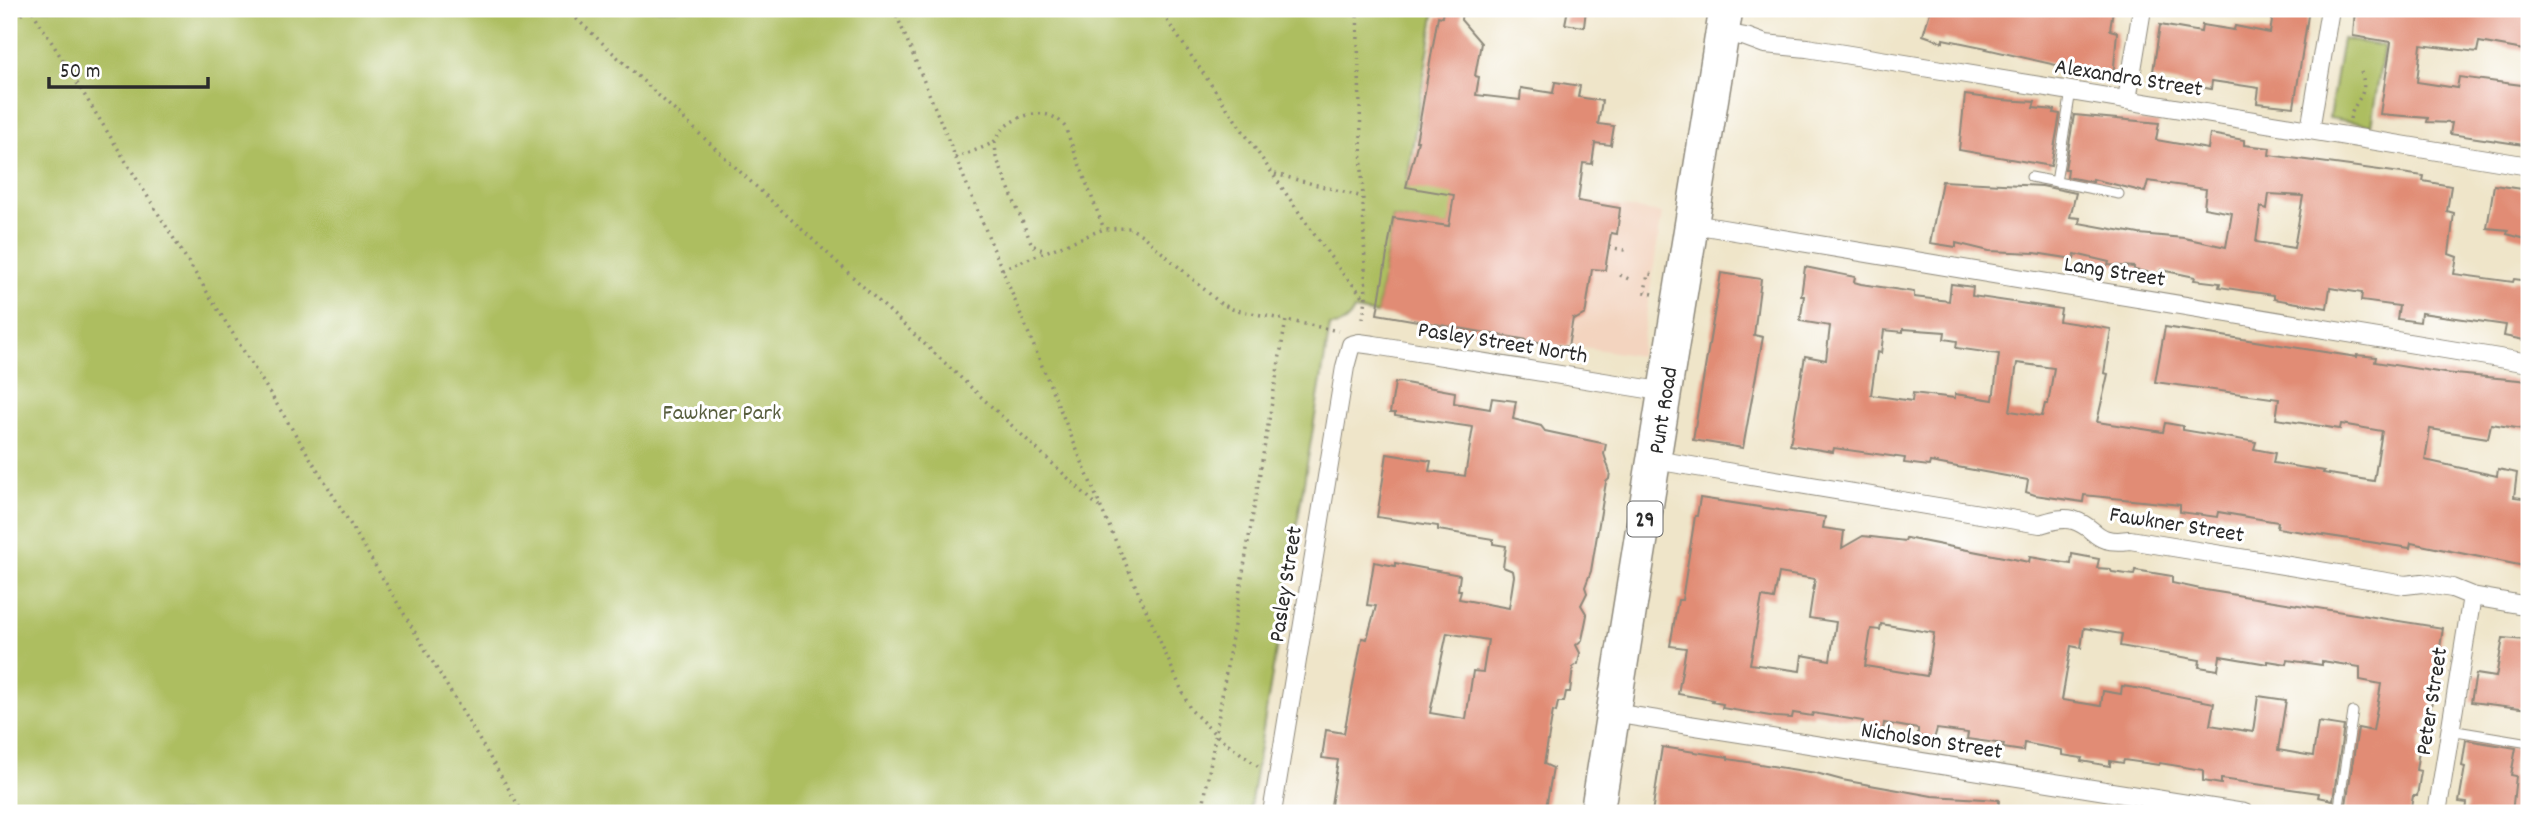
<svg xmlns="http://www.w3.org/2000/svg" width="2538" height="822" font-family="Dekko,sans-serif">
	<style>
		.built { fill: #f3d4bf }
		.green { fill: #adbe61; stroke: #6c7446; stroke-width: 2 }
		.building { fill: #e18c75; fill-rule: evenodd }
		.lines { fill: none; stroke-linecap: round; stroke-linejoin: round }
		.lane-casing { stroke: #8d887a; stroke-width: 11 }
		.street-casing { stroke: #8d887a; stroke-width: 20 }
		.highway-casing { stroke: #8d887a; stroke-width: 36 }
		.path { stroke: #8d887a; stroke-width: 3.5; stroke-dasharray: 2 5; stroke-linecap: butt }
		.lane { stroke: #fff; stroke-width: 9 }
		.street { stroke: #fff; stroke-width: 18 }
		.highway { stroke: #fff; stroke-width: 33 }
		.labels { text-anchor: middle; stroke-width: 6; stroke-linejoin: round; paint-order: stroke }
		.shield { fill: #fff; stroke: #6b6b6b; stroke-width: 2 }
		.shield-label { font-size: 21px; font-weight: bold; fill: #2b2b2b }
		.street-label { font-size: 23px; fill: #2b2b2b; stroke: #fff }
		.park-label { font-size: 23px; fill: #585e3e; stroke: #fff }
	</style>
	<rect width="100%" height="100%" fill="#fff"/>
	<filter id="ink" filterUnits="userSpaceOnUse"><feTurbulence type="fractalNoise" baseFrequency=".0143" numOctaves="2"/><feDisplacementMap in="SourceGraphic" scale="14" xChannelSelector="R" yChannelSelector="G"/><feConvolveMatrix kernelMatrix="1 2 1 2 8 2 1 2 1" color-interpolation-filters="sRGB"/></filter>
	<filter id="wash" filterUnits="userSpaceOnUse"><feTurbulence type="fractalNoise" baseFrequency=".00686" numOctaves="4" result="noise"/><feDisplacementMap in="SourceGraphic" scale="28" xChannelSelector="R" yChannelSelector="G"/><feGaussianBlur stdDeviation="1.57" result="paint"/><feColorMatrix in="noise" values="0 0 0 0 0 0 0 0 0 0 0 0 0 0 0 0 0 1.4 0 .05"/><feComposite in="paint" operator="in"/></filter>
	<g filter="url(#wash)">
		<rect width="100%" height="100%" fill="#efe5c9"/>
		<path class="built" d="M1408 174 1662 213 1640 356 1377 314 1393 218 1401 219Z"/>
		<g class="green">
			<path d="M9 9H1435L1406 187 1459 182 1461 220 1450 219 1449 227 1393 218 1377 314 1354 310C1349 321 1342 326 1330 326L1249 813H9Z"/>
			<path d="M2342 39 2384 46 2371 125 2329 118Z"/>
		</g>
		<g id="blocks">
			<g class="building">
				<path d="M1443 9H1462L1461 20 1481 43 1475 76 1479 77 1476 95 1520 100 1521 88 1553 93 1555 82 1580 86 1578 97 1602 101 1598 124 1614 126 1611 145 1595 143 1592 164 1583 163 1578 201 1620 208 1617 234 1611 233 1605 270 1592 269 1586 310 1585 314 1576 319 1573 318 1568 347 1377 314 1393 218 1449 226 1454 195 1406 187 1418 141H1416L1419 126 1438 16 1442 17Z"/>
				<path d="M1568 9H1586L1584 27 1565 24Z"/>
				<path d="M1931 9H2113L2110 30 2117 32 2113 78 1986 49 1987 48 1943 39V42L1923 35Z"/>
				<path d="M2274 9H2309L2294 107 2257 103 2259 88 2212 81 2211 89 2152 78 2160 25 2201 32 2202 25 2234 30 2235 26 2270 33Z"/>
				<path d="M2355 9 2387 15 2389 9H2516L2529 11V51L2479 42 2477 52 2421 45 2417 82 2457 88 2459 77 2529 86V113L2524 145 2450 134 2452 123 2427 122 2428 118 2380 114 2391 42 2353 36Z"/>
				<path d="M1965 95 2002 100 2035 102 2033 108 2055 110 2054 113 2060 114 2051 166 1959 150Z"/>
				<path d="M2074 115 2159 123 2156 140 2208 149 2210 134 2244 140V145L2270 148 2269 155 2424 176 2423 181 2451 186 2447 211 2454 213 2449 254 2457 257 2454 274 2513 282 2514 279 2529 281V341L2504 336 2506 325 2421 313 2420 322 2397 319 2399 306 2361 301 2362 293 2330 288 2327 308 2274 299V295L2219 287 2220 283 2194 280 2195 277 2161 270 2160 274 2134 270V267L2108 265 2109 262 2075 254 2074 259 2035 253 1989 251 1956 243V247L1930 243 1942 181 2042 186 2076 193 2070 217 2080 218 2079 223 2139 234 2184 238 2226 247 2232 213 2204 208 2206 189 2148 181 2145 192 2093 179V182L2067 177 2068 169H2065ZM2269 194 2303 196 2294 248 2256 242 2261 207 2267 209Z"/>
				<path d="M2494 185 2529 190V240L2507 234 2508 230 2487 228Z"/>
				<path d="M1805 267 1855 277 1854 282 1861 284 1914 292V297L1949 301 1951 284 1973 287 1972 296 2061 309 2059 321 2111 329 2104 373 2108 374 2097 422 2163 432 2165 423 2183 426V430L2256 442 2254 449 2275 453 2273 463 2324 471 2323 473 2374 481 2382 431 2341 424 2340 429 2276 419 2279 399 2155 382 2165 327 2357 357V355L2376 357 2375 362 2444 373 2529 381V430L2491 424 2488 438 2430 429 2425 460 2497 476 2498 469 2517 473 2514 497 2529 499V567L2411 543 2410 548 2277 528 2278 522 2218 512 2217 517 2180 512V505L2084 495 2083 502 2035 495 2026 492 2028 480 1930 462 1929 466 1904 463 1905 458 1834 448 1833 452 1790 445 1805 356 1826 360 1830 326 1800 321 1804 296H1801ZM1903 329 1945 332 1944 339 1957 341 1956 348 1999 354 1993 400 1955 394V398L1913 393 1912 401 1871 395 1877 352 1881 353 1884 330 1903 332ZM2017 363 2054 368 2048 404H2045L2042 416 2010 411Z"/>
				<path d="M1721 273 1761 279 1754 335 1763 337 1743 448 1693 440Z"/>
				<path d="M1400 382 1455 392 1454 403 1490 409 1492 398 1516 401 1513 419 1541 426 1545 431 1606 444 1604 454 1610 472 1609 479 1606 482 1591 571 1585 587 1587 593 1581 605 1587 615 1582 640 1576 645 1580 653 1578 664 1573 667 1570 692H1566L1564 702H1558L1556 712 1553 711 1544 764 1553 768 1545 813H1406L1385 810 1384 813H1332L1334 806 1331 805 1338 760 1322 758 1326 730 1344 733 1362 638 1367 639 1376 606 1367 605 1374 562 1395 566V563L1460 575 1458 590H1461L1459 599 1509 608 1514 576 1513 571 1503 567 1506 546 1493 544V539L1438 530V526L1377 517 1387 454 1431 461 1429 471 1465 476 1473 427 1395 416V413H1390L1395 383ZM1447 633 1488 640 1483 672 1473 671 1466 719 1430 713Z"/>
				<path d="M1700 498 1825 517 1823 528 1844 531 1842 548 1863 536 1905 541 1906 538 2029 562 2030 557 2071 564 2072 554 2099 559 2097 568 2110 569 2112 572 2134 575 2135 570 2172 576V583L2205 590 2443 628 2429 720 2426 719 2424 737H2421L2416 770 2421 771 2417 796H2413L2410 813H2362L2345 811 2358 728 2373 731 2381 684 2360 680V667L2322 661V665L2288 660 2287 664 2268 661V664L2220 656 2218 670 2199 667 2200 660 2120 646 2122 634 2084 628 2081 648 2071 646 2062 700 2101 706 2103 691 2121 694 2122 686 2142 689 2214 703 2210 725 2253 732 2258 696 2286 700 2278 750 2313 756 2318 722 2344 726 2333 800 2318 797 2319 793 2221 779V784L2203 781V770L2160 763 2159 765 2124 760 2123 763 2110 761V766L2081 761 2082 758 2062 755V750L2024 743 2023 751 2003 748 2004 744 1967 739 1968 733 1937 729 1934 739 1918 736V729L1884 723 1883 730 1862 727 1863 721 1813 713 1812 716 1793 713 1792 718 1776 717 1722 708 1723 704 1712 702 1713 700 1678 694 1686 648 1670 646 1678 600H1682L1695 516H1697ZM1779 573 1815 579 1809 618 1836 622 1830 660 1802 655 1800 671 1750 664 1762 597 1774 599ZM1881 624 1934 633 1927 676 1865 666 1871 629 1880 630Z"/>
				<path d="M2503 638 2525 640 2524 646 2529 647V709L2471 702 2476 674 2496 677Z"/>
				<path d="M2466 740 2516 748 2511 775 2516 776 2512 813H2466L2467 803 2459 802 2465 767 2462 766Z"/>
				<path d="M1662 747 1728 757V759L1816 773 1842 780 1932 796 1999 800 1998 813H1652Z"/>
			</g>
		</g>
	</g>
	<g filter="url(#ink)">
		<use href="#blocks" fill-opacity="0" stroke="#8d887a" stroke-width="2"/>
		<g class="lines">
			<defs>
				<g id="lane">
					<path d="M2031 177 2119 194"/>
					<path d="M2056 182 2071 91"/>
					<path d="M2450 730 2529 743"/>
					<path d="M2338 813 2353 712"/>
				</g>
				<g id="street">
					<path d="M1723 33 1746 37 1765 44 1807 48 2529 166"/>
					<path d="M2127 100 2142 9"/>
					<path d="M2310 130 2330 9"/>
					<path d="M1693 224 2529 363"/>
					<path d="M1655 460 2040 524C2051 521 2062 517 2073 520 2099 528 2092 545 2130 540L2405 585 2422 583 2452 588 2472 596 2529 606"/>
					<path d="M1613 713 2244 813"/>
					<path d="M1272 813 1345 367 1351 345 1359 343 1374 345 1666 392"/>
					<path d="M2437 813 2472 596"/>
				</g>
				<g id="highway">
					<path id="s1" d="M1597 813 1726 9"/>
				</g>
			</defs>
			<use href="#lane" class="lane-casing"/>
			<use href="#street" class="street-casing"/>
			<use href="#highway" class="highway-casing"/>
			<g class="path">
				<path d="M566 9 1099 507"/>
				<path d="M894 9 1101 508 1190 709 1215 734 1260 768"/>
				<path d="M1159 9 1316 237 1343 274 1366 299"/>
				<path d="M1357 9 1366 299 1363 318"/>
				<path d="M9 21 31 9 327 485 523 813"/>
				<path d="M2350 119C2354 99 2370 96 2361 72"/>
				<path d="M995 142 996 157 1032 245 1045 251"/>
				<path d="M955 158C967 153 981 149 992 143 998 140 1000 131 1006 126 1023 112 1051 107 1065 127L1104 229"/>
				<path d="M1275 174 1363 197"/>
				<path d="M1609 247 1629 251"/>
				<path d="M1002 269 1104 229 1130 228 1142 235 1220 303 1232 309 1286 320"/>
				<path d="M1620 275 1631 280"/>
				<path d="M1653 294 1645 292 1648 274 1656 275"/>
				<path d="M1202 813 1286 320 1338 331"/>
			</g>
			<use href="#lane" class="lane"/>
			<use href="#street" class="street"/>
			<use href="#highway" class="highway"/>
		</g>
	</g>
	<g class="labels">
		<rect class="shield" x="1627.5" y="501.5" width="35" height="35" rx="5"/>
		<g class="shield-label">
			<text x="1645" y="526">29</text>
		</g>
		<g class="street-label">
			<text transform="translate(2129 76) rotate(9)" y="8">Alexandra Street</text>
			<text transform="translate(2115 270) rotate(9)" y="8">Lang Street</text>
			<text transform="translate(1503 341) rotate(9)" y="8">Pasley Street North</text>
			<text dy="8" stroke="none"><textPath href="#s1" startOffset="408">Punt Road</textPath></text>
			<text transform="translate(2177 523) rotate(9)" y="8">Fawkner Street</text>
			<text transform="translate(1284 584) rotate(-81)" y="8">Pasley Street</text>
			<text transform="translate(2430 701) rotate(-81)" y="8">Peter Street</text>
			<text transform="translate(1932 739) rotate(9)" y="8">Nicholson Street</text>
		</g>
		<g class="park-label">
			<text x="722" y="419">Fawkner Park</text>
		</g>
	</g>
	<rect width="2538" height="822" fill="none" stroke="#fff" stroke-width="35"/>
	<path d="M49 77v10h159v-10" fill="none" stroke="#2b2b2b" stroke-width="3.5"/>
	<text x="60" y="77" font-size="21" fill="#2b2b2b" stroke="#ffffff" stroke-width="5" paint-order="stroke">50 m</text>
</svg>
